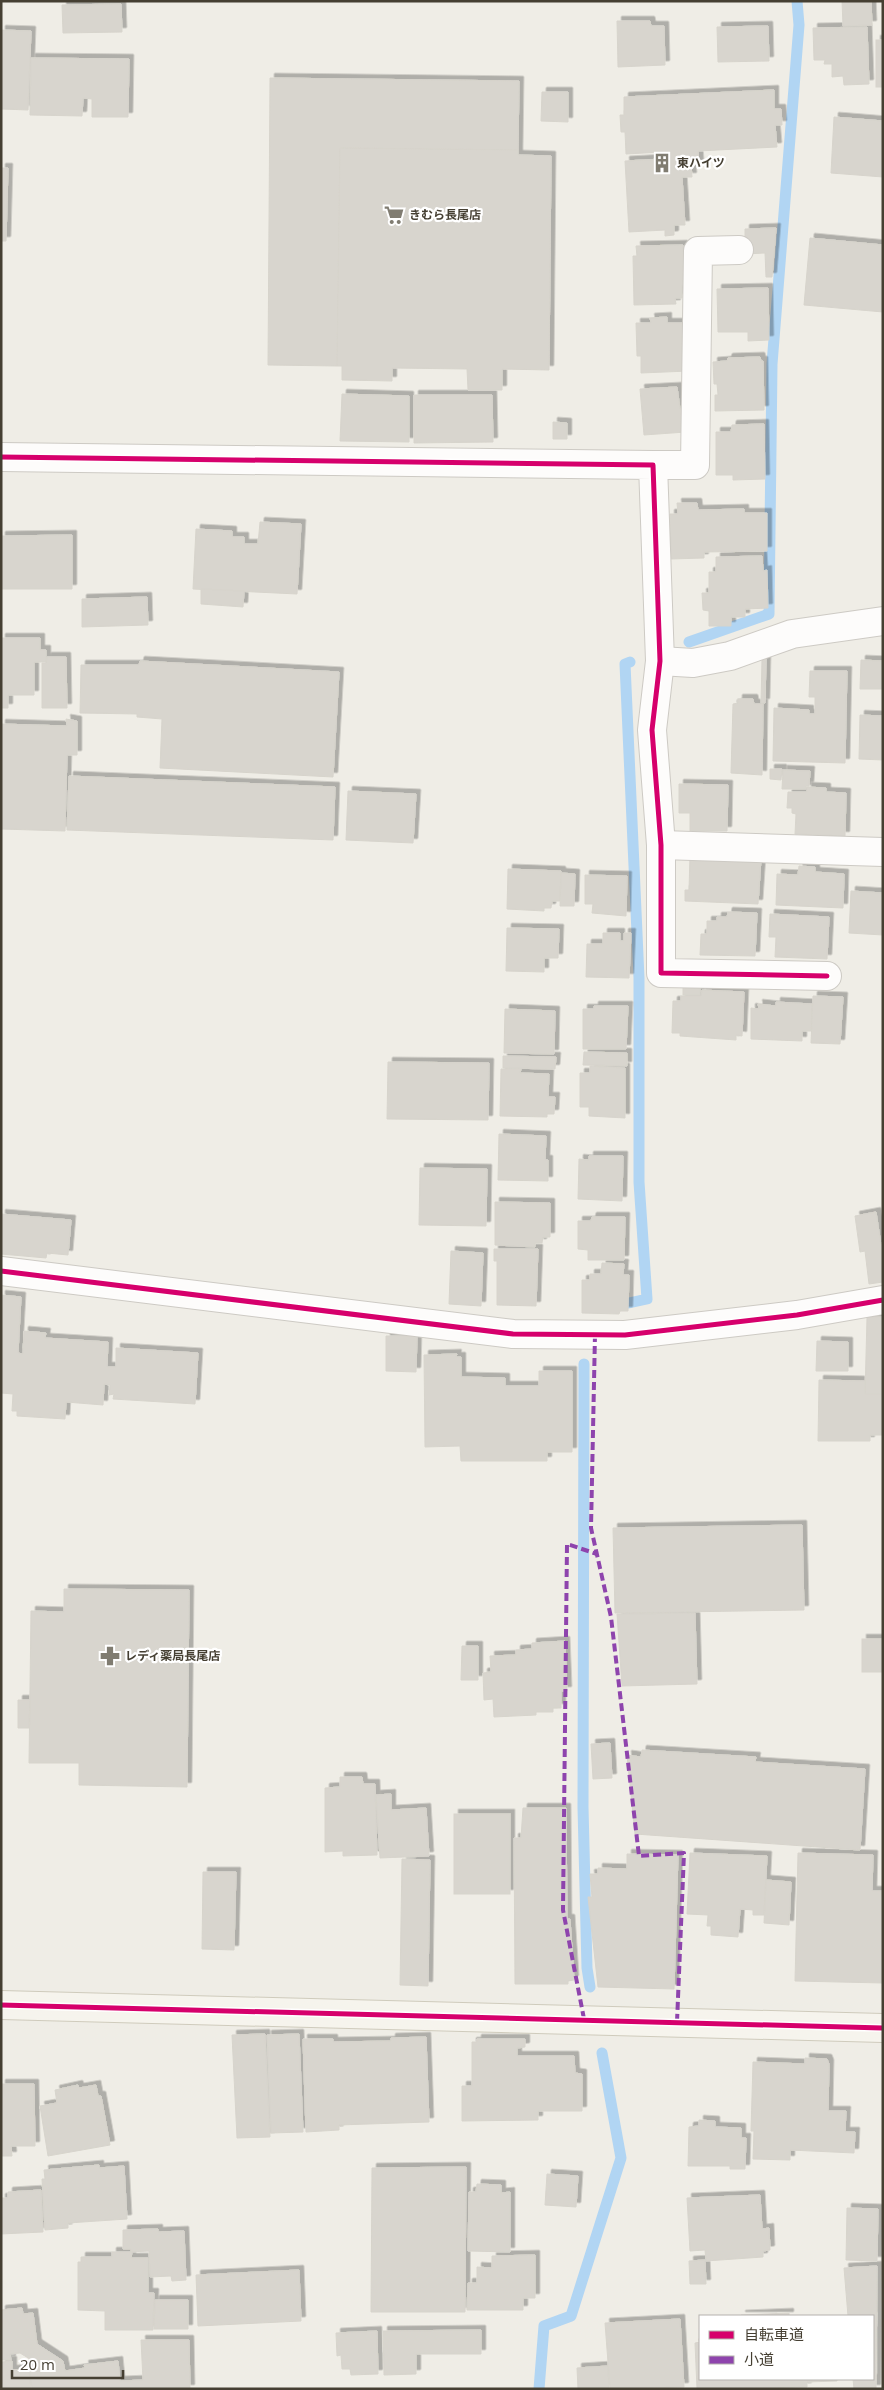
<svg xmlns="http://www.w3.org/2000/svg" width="884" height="2390" font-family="'Open Sans','Noto Sans JP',sans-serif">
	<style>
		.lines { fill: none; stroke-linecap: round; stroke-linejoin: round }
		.stream { stroke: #b1d5f3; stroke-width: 11 }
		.building { fill: #d8d5ce; stroke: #d7d4cc; filter: url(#shadow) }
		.street-casing { stroke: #cdcac4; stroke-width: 30 }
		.secondary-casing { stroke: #cfcbbc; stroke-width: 30 }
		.street { stroke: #fdfcfb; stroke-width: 28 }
		.secondary { stroke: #f6f4ed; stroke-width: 28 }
		.quiet { stroke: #8e44ad; stroke-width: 4; stroke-dasharray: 8 4; stroke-linecap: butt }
		.cycleway-casing { stroke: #fff; stroke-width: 8 }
		.cycleway { stroke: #d6006c; stroke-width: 5 }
		.labels { text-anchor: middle; stroke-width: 4.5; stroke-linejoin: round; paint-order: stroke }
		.poi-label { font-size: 12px; font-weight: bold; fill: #453f32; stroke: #fff; text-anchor: start }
	</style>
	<defs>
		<filter id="shadow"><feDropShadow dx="4.5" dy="-4.5" stdDeviation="0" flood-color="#0004"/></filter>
	</defs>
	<rect width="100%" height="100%" fill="#efede6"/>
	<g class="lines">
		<g class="stream">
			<path d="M689 642 769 614 772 364 799 25 797 1"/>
			<path d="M615 1306 647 1299 639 1182V978L625 664 630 662"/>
			<path d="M584 1364 583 1807 587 1968 590 1987"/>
			<path d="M539 2389 544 2326 571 2316 621 2158 602 2053"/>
		</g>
	</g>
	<g class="building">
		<path d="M842 1H871L872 25 843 26Z"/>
		<path d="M121 4 122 32 63 33 62 5Z"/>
		<path d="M617 21H650L651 26H664L665 65 618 67Z"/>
		<path d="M768 26 769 61 718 62 717 27Z"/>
		<path d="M867 27 869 84 844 85 843 76 832 77V64H824L825 60H814L813 28Z"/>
		<path d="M1 30 31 31 28 110 1 109Z"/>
		<rect x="876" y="40" width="7" height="47"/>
		<path d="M31 58 129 59 128 117H92V99L83 98 82 116 30 115Z"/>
		<path d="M270 78 519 81 518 150 340 148 337 366 268 365Z"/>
		<path d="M774 90V109H781L782 125H775L777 147 698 151 699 164 691 165 692 177H682L685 225H674V235L665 236V230L629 232 625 161 662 159V152L626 154 625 132H621L620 115H624V97Z"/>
		<path d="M542 92H568V122L541 121Z"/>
		<path d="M834 117 883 121V177L831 173Z"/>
		<path d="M340 148 518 150V155L551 156 549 370 502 369V390H468L467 369 392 368V381L342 380V366H337Z"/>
		<path d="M1 168H8L6 241H1Z"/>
		<path d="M776 228 772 277H766L765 253 745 254V229Z"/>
		<path d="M810 238 883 245V312L804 305Z"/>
		<path d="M683 245 684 259H688L689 286 682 285V298H675L676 304 634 305 633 256H637L636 246Z"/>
		<path d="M768 288 769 340 748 341V332H718L717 289Z"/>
		<path d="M667 317V323H688L689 371 641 373V356H637L636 323H651L650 318Z"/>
		<path d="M760 357 761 361H763L764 410 715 411V395H718L717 384H714L713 362 727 361 728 358Z"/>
		<path d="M677 387 680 409 684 408 686 432 644 435 640 389Z"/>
		<path d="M342 394 409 396V442L340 441Z"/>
		<path d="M414 395H492L493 442 414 443Z"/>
		<path d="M553 422 567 423V439H553Z"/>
		<path d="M764 424 765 479 733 480V475H716V432H731L732 425Z"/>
		<path d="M677 503H697L698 510 744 509V513H767V551L704 552V558L671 559 670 514H678Z"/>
		<path d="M260 522 301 524 297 594 193 589 196 529 232 531V537H244V544H258Z"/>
		<path d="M72 535V589H1V536Z"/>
		<path d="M762 556 763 571 767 570 768 608 745 609V617H731V626H709V611L703 610 702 593H709V572H716V557Z"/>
		<path d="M201 589 244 591 243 607 201 604Z"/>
		<path d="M147 597 148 625 82 627V599Z"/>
		<path d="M1 638H40V650H46V662H34V695H8V708H1Z"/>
		<path d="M47 657H66L67 708H42V663H46Z"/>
		<path d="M762 659H766L765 703H761Z"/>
		<path d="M861 660 883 661V689H860Z"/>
		<path d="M140 661 339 672 333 777 160 768 162 719 137 717V714L80 713 81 665H139Z"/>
		<path d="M810 671H847L845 763 773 761 774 708 809 710V714H815V697H809Z"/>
		<path d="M738 699H753L754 704H763L762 775 731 773 733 704 738 703Z"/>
		<path d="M860 715 883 716V760L859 759Z"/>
		<path d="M66 719 77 721V755H67L65 831 1 829V724L67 726Z"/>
		<path d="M770 769H782L781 780 770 779Z"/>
		<path d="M783 770 810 771 809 786H806V789H782Z"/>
		<path d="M69 776 335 787 333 840 67 830Z"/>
		<path d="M679 784 728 785 727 831H690V813H679Z"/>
		<path d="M807 787 826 788V792L846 793 845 836 795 834 796 814 792 813V808H787L788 792H807Z"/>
		<path d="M348 791 416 794 413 843 346 840Z"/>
		<path d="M690 855 761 859 758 904 685 901V890H689Z"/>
		<path d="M799 866 815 867V872L844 874 843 908 776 905 777 874 798 875Z"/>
		<path d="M508 869 561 871 560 901H552L551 908H544V911L507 909Z"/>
		<path d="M561 873 575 874 574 906H560Z"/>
		<path d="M585 875 627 876 626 916 592 913 593 904H585Z"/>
		<path d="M851 891 883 893V935L849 933Z"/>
		<path d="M728 912 757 913 755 956 700 955 701 934H707V921H717V917H727Z"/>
		<path d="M770 914 829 917 827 959 775 957 776 937H769Z"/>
		<path d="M507 928 559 929 558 958H544V972L506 971Z"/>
		<path d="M603 933H620V941H624V933H631L629 978 586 977 587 944H603Z"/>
		<path d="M683 986 700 987V995H683Z"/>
		<path d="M702 990 744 992 742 1036 736 1035V1040L680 1036V1033H672L673 1001H681V996H701Z"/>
		<path d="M813 996 843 997 840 1044 811 1043Z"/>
		<path d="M776 1002 812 1004 811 1031H802V1041L751 1039V1008L759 1009 758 1004 776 1006Z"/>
		<path d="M594 1006H628L626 1049H583V1009H594Z"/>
		<path d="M505 1009 555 1011 554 1054 504 1053Z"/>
		<path d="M584 1052 627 1053V1066L583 1065Z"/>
		<path d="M503 1056 556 1057 555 1069 503 1068Z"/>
		<path d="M388 1062 489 1063 488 1120 387 1119Z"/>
		<path d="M590 1066 625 1068V1118L589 1116V1107H580V1073H590Z"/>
		<path d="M501 1069H521L520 1073 549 1074 548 1097H555L554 1114H547V1117L500 1116Z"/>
		<path d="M499 1134 546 1136 545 1160H548V1181L498 1180Z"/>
		<path d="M589 1156H623L622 1201 578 1199 579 1159 589 1160Z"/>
		<path d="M420 1168 487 1169 486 1226 419 1225Z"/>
		<path d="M495 1202 550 1203V1237H543L542 1243H535V1247L495 1245Z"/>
		<path d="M876 1212 881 1245H883V1282L869 1284 865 1251 860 1252 855 1216Z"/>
		<path d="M1 1214 71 1220 68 1255 47 1253 46 1258 1 1254Z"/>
		<path d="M592 1217H625L624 1260H588V1250L578 1249V1221H591Z"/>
		<path d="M494 1249H538L536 1306 497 1305V1261H494Z"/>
		<path d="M451 1251 483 1253 481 1306 449 1304Z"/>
		<path d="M602 1263 624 1264 623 1275H629L628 1311H620L619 1314 582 1313V1280H590V1274H601Z"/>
		<path d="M1 1295 21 1297 18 1353 23 1354 24 1331 46 1333 45 1338 108 1342 107 1367H116V1348L198 1353 195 1404 113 1399 114 1394 109 1395 110 1385 104 1384 103 1405 66 1402 65 1419 17 1416V1411H12L13 1394 1 1393Z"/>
		<path d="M867 1317H883V1394H865Z"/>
		<path d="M386 1336H417L416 1372 386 1371Z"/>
		<path d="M817 1341 848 1342V1371H816Z"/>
		<path d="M457 1354 456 1357H461V1377L505 1378V1386H539V1371H572V1452H547V1461H461L460 1446 425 1447 424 1355Z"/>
		<path d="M819 1380 865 1381V1394H883V1435H870V1441H818Z"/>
		<path d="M802 1525 804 1610 615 1613 613 1528Z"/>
		<path d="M64 1589 189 1590 187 1787 79 1785V1763H29L31 1611 64 1612Z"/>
		<path d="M695 1613 697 1684 622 1686 617 1614Z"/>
		<rect x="862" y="1639" width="21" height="33"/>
		<path d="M565 1641 567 1691H561V1708H553V1712H536V1715L494 1717 493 1699 484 1700 483 1673 491 1672 490 1656 516 1655V1650L532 1649V1643Z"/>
		<path d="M462 1646H478V1680H461Z"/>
		<path d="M18 1700H30L29 1728H18Z"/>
		<path d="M610 1743 612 1778 593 1779 591 1744Z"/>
		<path d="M642 1750 756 1757 755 1762 865 1769 860 1850 635 1834 627 1755 641 1757Z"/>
		<path d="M340 1777H362L363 1784H375L377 1855 343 1856V1851L325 1852V1788L340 1787Z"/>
		<path d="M391 1794V1810L426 1808 429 1856 380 1858 376 1795Z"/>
		<path d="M523 1808H566L567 1919H570L574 1980 568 1981V1984H515L514 1838H521Z"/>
		<rect x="454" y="1814" width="56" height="80"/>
		<path d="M690 1853 767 1856 764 1915H753V1910L740 1909 738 1937 711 1935V1926H707L708 1915 687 1914Z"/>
		<path d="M798 1853 873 1855 872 1891H883V1983L795 1981Z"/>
		<path d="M627 1854 678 1855 674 1989 598 1987 588 1897H592L590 1874H598V1868L627 1869Z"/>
		<path d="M402 1859 430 1860 428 1986 400 1985Z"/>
		<path d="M203 1872H236L234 1950 202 1949Z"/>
		<path d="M766 1880 791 1882 789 1925 764 1923Z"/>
		<path d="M265 2034 270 2137 237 2138 232 2035Z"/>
		<path d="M299 2034 303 2132 271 2133 267 2035Z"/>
		<path d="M426 2037 429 2122 339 2125V2130L306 2132 303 2039H333V2042L391 2041V2038Z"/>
		<path d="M477 2039H525V2047L517 2048V2056H574L575 2073 582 2074V2111H538V2120L462 2121V2086H472V2042H477Z"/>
		<path d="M805 2058 827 2059 829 2064 828 2111H846L845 2132H855L854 2153 790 2150V2160L753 2159 754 2131H751L753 2062 805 2064Z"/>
		<path d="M1 2084H34L35 2146H11L12 2156H1Z"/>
		<path d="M78 2085 79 2088 96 2085 98 2096H101L110 2145 48 2156 40 2106 57 2103 55 2090Z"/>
		<path d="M699 2120 715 2121V2127L741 2128V2138H746L745 2169H730V2166H688L689 2127 699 2126Z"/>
		<path d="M99 2165V2168L124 2166 127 2219 68 2223V2228L45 2230 42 2179H45L44 2170Z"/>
		<path d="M466 2167 465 2312H371L372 2168Z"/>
		<path d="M547 2174 578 2176 576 2207 545 2205Z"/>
		<path d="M477 2184 501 2185V2193L510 2192V2252L468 2251 469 2192H476Z"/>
		<path d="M41 2190 43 2232 1 2234V2198H8V2192Z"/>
		<path d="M760 2195 762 2229 769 2228 770 2250 763 2251V2257L706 2261 705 2250 690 2251 687 2198Z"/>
		<path d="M847 2208 878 2209 877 2261 846 2260Z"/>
		<path d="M158 2229V2232L184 2231 186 2280 172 2281 171 2276 150 2277 149 2251 131 2252V2249H123V2230Z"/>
		<path d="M112 2252H132L131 2258H148V2293H154L153 2330H105V2311L78 2310V2262H81V2257H112Z"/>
		<path d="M535 2255V2298H523V2310H467L468 2283H477V2267L492 2268V2256Z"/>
		<path d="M705 2260 706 2284H690L689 2261Z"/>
		<path d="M877 2266 876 2389H854L853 2379H873V2316H848L844 2268Z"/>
		<path d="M299 2270 301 2321 198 2326 196 2275Z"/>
		<path d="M155 2300H188V2329H154Z"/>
		<path d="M22 2308 23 2314 33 2313 37 2344 63 2361 65 2371 85 2368 84 2365 118 2361 120 2381 143 2380 141 2340H189L190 2389H32L29 2365 38 2364 20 2353 10 2354 11 2360H1V2310Z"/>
		<path d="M789 2313V2316H741V2315Z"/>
		<path d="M680 2319 684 2387 610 2389 605 2323Z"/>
		<path d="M481 2330V2354H416V2374L384 2375 383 2331Z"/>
		<path d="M377 2331 378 2374 351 2375 350 2369H342L341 2355 337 2356 336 2333Z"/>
		<path d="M700 2342V2379H837V2381L807 2382V2387L697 2389 695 2343Z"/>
		<path d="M12 2361V2370L29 2369 31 2389H1V2362Z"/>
		<path d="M608 2366 609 2389H578L577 2368Z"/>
	</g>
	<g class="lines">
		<defs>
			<g id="street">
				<path d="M1 457 653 465 660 661 652 730 661 845V973L827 976"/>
				<path d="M653 465H695L698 251 739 250"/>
				<path d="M660 661 693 663 730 656 792 634 883 621"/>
				<path d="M661 845 883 852"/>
				<path d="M1 1271 513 1334 625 1335 797 1315 883 1300"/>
			</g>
			<path id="secondary" d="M1 2005 883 2028"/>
		</defs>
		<use href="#street" class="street-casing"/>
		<use href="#secondary" class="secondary-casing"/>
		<use href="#street" class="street"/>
		<use href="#secondary" class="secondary"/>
		<g class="quiet">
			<path d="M595 1334 591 1528 611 1617 639 1856 684 1853 677 2022"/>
			<path d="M584 2019 563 1910 567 1544 597 1554"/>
		</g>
		<defs>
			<g id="cycleway">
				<path d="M1 457 653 465 660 661 652 730 661 845V973L827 976"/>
				<path d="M1 1271 513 1334 625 1335 797 1315 883 1300"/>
				<path d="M1 2005 883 2028"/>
			</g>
		</defs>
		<use href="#cycleway" class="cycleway-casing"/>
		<use href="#cycleway" class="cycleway"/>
	</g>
	<defs>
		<symbol id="building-bare" viewBox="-9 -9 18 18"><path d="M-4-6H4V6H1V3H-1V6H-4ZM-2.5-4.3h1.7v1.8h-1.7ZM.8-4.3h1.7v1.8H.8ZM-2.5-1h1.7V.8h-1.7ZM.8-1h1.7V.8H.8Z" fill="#807c71" stroke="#fff" stroke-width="2.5" paint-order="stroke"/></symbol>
		<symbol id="supermarket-bare" viewBox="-9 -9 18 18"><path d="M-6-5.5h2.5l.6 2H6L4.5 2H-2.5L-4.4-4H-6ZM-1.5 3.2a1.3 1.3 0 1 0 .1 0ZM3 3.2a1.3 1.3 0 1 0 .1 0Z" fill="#807c71" stroke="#fff" stroke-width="2.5" paint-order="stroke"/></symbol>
		<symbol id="pharmacy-bare" viewBox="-9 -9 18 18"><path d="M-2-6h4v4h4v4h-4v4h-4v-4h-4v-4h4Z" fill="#807c71" stroke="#fff" stroke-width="2.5" paint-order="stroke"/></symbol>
	</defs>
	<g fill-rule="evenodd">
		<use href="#building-bare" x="648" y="149" width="28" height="28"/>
		<use href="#supermarket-bare" x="380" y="201" width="28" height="28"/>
		<use href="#pharmacy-bare" x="96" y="1642" width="28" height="28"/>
	</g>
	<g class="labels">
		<g class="poi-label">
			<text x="677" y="167">東ハイツ</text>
			<text x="409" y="219">きむら長尾店</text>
			<text x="125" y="1660">レディ薬局長尾店</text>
		</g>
	</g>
	<rect width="884" height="2390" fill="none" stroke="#453f32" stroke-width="5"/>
	<rect x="699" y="2315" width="175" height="65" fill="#ffffff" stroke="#b5b2ad"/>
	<rect x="709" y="2331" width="25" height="8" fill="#d6006c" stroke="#b5b2ad"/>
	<text x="744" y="2340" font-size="15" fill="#453f32">自転車道</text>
	<rect x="709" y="2356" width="25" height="8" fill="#8e44ad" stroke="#b5b2ad"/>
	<text x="744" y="2365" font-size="15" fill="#453f32">小道</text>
	<path d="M12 2370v8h111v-8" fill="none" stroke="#453f32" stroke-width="2.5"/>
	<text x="20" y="2370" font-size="15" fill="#453f32" stroke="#ffffff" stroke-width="4" paint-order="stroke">20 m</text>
</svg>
